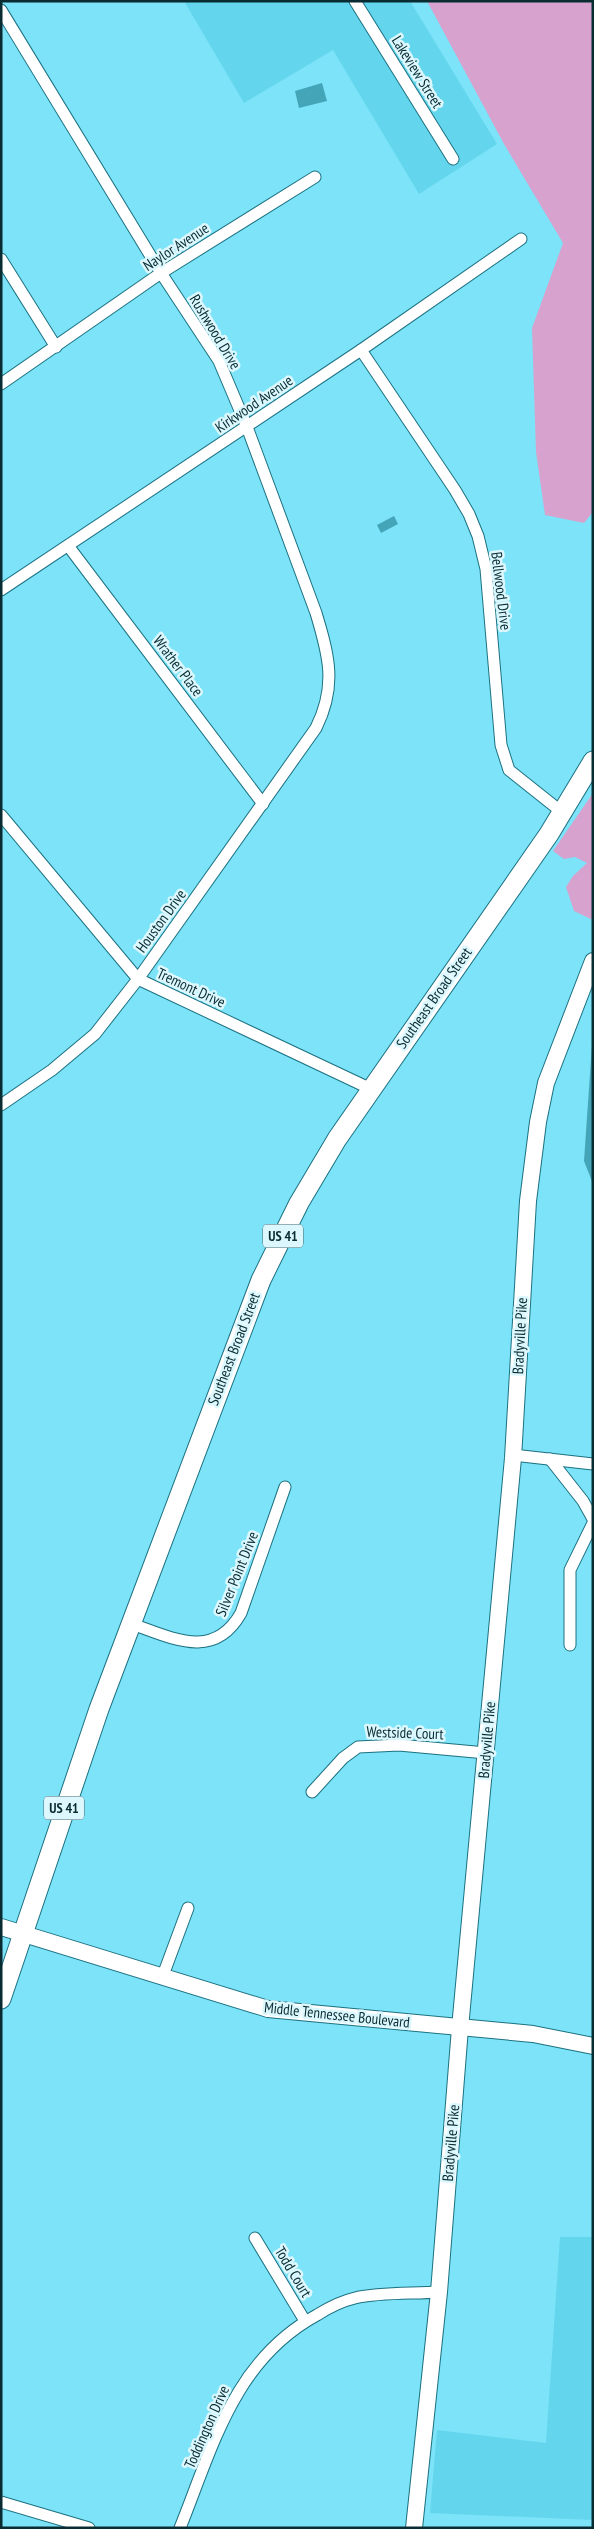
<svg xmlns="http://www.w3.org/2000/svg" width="594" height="2529" font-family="'PT Sans Narrow',sans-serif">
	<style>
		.built { fill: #63d6ee }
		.green { fill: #d7a2cd }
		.water { fill: #44a5b8 }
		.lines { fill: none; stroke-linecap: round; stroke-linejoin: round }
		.street-casing { stroke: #1c7180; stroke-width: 13 }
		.secondary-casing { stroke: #1c7180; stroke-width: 18 }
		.primary-casing { stroke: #1c7180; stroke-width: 21 }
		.street { stroke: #fff; stroke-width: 11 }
		.secondary { stroke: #fff; stroke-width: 16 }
		.primary { stroke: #fff; stroke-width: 19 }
		.labels { text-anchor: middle; stroke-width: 5; stroke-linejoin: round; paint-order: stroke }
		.shield { fill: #dcf8fe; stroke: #48686f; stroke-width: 1 }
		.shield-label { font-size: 14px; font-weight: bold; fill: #092b32 }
		.street-label { font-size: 15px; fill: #092b32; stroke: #dcf8fe }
	</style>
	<rect width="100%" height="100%" fill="#7ce3f8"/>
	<g class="built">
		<path d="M184 1H410L497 144 419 194 333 50 244 103Z"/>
		<path d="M560 2237H593V2520L430 2513 437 2430 546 2443Z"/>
	</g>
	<g class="green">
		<path d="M427 1H593V512L584 523 545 515 536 452 532 328 563 243 504 144Z"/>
		<path d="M593 793V920L574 911 566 887 573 876 587 863 575 857 564 859 553 851Z"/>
	</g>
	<g class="water">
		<path d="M322 83 327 101 299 108 295 91Z"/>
		<path d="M394 516 398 524 381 533 377 525Z"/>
		<path d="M592 1045H593V1184L584 1161Z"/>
	</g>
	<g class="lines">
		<defs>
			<g id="street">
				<path d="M355 1 453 159"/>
				<path d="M1 10 161 273 219 361 247 427 316 613C329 656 337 686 316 728L138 979 95 1034 52 1070 1 1105"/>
				<path d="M1 259 56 347"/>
				<path d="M361 350 455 490 469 514 478 536 486 569 501 745 509 770 563 813"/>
				<path d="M1 384 161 273 315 177"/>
				<path d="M69 547 263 804"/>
				<path d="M1 590 361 350 521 239"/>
				<path d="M1 815 138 979 371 1089"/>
				<path d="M513 1455 593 1464"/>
				<path d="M550 1459 583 1501 593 1519"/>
				<path d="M132 1624C172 1638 214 1661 241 1613L285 1487"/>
				<path d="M570 1645V1570L593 1523"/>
				<path d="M312 1792 343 1758 358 1747 399 1745 486 1753"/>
				<path d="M162 1978 188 1908"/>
				<path d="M255 2238 305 2321"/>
				<path d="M1 2502 89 2528"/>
				<path d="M180 2528C213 2446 234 2360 317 2315 328 2308 342 2301 355 2298 381 2292 412 2294 439 2292"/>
			</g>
			<g id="secondary">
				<path d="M1 1927 268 2009 533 2034 593 2046"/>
				<path d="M414 2528 439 2292 460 2028 513 1458 528 1201 538 1122 546 1083 593 961"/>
			</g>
			<path id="primary" d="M1 1999 99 1709 261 1280 299 1203 337 1139 549 834 593 761"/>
		</defs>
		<use href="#street" class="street-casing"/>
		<use href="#secondary" class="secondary-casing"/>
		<use href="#primary" class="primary-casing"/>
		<use href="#street" class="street"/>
		<use href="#secondary" class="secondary"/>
		<use href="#primary" class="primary"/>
	</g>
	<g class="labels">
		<g class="shield">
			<rect x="263" y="1224.5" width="40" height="23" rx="4"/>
			<rect x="44" y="1796.5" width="40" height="23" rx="4"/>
		</g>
		<g class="shield-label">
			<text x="283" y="1241">US 41</text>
			<text x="64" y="1813">US 41</text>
		</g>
		<g class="street-label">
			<text transform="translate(417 72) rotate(58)" y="5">Lakeview Street</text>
			<text transform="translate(176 247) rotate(-33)" y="5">Naylor Avenue</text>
			<text transform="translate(215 332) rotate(59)" y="5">Rushwood Drive</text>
			<text transform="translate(254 404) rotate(-34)" y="5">Kirkwood Avenue</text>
			<text transform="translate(501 591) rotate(83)" y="5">Bellwood Drive</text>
			<text transform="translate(178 666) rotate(53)" y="5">Wrather Place</text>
			<text transform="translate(161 921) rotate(-54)" y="5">Houston Drive</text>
			<text transform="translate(191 988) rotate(25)" y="5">Tremont Drive</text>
			<text transform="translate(434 998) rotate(-55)" y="5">Southeast Broad Street</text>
			<text transform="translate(520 1336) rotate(-87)" y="5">Bradyville Pike</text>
			<text transform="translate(234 1349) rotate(-69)" y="5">Southeast Broad Street</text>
			<text transform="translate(237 1574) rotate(-68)" y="5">Silver Point Drive</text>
			<text transform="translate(405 1733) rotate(2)" y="5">Westside Court</text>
			<text transform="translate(487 1740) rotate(-85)" y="5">Bradyville Pike</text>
			<text transform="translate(337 2015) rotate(6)" y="5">Middle Tennessee Boulevard</text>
			<text transform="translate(451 2143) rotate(-85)" y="5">Bradyville Pike</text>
			<text transform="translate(293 2272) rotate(59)" y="5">Todd Court</text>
			<text transform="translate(207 2427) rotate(-66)" y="5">Toddington Drive</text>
		</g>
	</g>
	<rect width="594" height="2529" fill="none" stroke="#092b32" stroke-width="5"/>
</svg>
